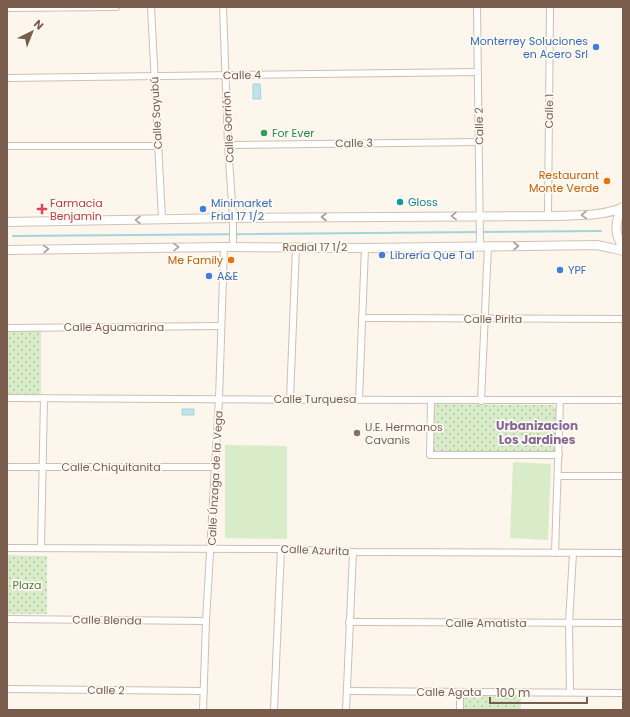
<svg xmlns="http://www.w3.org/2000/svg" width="630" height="717" font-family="Poppins,sans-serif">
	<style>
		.green { fill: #d8ecc9 }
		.park { fill: url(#park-dots) }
		.water { fill: #bfe3e8; stroke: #a5d3da }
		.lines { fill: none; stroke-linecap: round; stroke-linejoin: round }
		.stream { stroke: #a5d3da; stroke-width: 2 }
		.street-casing { stroke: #d1beb0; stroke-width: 8 }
		.secondary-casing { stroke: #d6c0b0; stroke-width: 10 }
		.street { stroke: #fff; stroke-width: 6 }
		.secondary { stroke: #fff; stroke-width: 8 }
		.oneway { stroke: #af9d94 }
		.shop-dot { fill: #3f7fe0; stroke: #fffaf3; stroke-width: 1.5 }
		.leisure-dot { fill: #2e9e5b; stroke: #fffaf3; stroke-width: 1.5 }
		.food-dot { fill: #e8710a; stroke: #fffaf3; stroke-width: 1.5 }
		.culture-dot { fill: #0f9aa8; stroke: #fffaf3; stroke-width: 1.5 }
		.health-dot { fill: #e0444e; stroke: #fffaf3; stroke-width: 1.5 }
		.education-dot { fill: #8d6e63; stroke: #fffaf3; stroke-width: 1.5 }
		.labels { text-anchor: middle; stroke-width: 3.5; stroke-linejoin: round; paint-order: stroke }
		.shop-label { font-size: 11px; fill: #366cbe; stroke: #fffaf3; text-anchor: start }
		.street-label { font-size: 11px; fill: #7a5c4d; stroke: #fffaf3 }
		.leisure-label { font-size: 11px; fill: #27864d; stroke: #fffaf3; text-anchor: start }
		.food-label { font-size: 11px; fill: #c56008; stroke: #fffaf3; text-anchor: end }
		.culture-label { font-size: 11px; fill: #0d838f; stroke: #fffaf3; text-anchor: start }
		.health-label { font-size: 11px; fill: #be3a42; stroke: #fffaf3; text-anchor: start }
		.education-label { font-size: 11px; fill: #785e54; stroke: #fffaf3; text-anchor: start }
		.park-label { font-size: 11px; fill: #537a41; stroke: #fffaf3 }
		.neighbourhood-label { font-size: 12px; font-weight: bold; fill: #846695; stroke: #fffaf3 }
	</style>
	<defs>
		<pattern id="park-dots" width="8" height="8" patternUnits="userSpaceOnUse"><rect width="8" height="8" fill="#d8ecc9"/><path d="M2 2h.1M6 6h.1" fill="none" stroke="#b4c2a5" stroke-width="1.8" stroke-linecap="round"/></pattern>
	</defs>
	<rect width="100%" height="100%" fill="#fdf6ec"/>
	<g class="green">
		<path d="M225 445 287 446V539L225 538Z"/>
		<path d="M513 462 551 464 548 540 510 538Z"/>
	</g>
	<g class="park">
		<path d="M7 331H41V395L7 394Z"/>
		<path d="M434 404 553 405 556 409V451L555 452 435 454 432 452Z"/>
		<path d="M7 555 47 556V614H7Z"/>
		<path d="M466 695H521V710H463V697Z"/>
	</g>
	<g class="water">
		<path d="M253 84H260L261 99H253Z"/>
		<rect x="182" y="409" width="12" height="6"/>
	</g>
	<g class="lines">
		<g class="stream">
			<path d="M621 232H623"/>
			<path d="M13 236 601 231"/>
		</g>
		<defs>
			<g id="street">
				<path d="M151 7 162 219"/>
				<path d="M223 7 228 145 233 218V247"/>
				<path d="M477 7 480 246"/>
				<path d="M7 8 116 7"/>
				<path d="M7 78 478 72"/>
				<path d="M228 145 479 142"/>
				<path d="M7 146H158"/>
				<path d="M548 216 550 7"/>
				<path d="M362 318 623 319"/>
				<path d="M7 328 221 326"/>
				<path d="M7 398C212 399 418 401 623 400"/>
				<path d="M359 399 365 248"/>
				<path d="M290 400 296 247"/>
				<path d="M431 401 430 455H559"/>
				<path d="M481 401 488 246"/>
				<path d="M7 467H215"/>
				<path d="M558 476H623"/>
				<path d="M7 548 281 549 353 552 623 553"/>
				<path d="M41 548 44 398"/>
				<path d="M555 553 560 400"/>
				<path d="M7 619 206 621"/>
				<path d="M349 622 623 623"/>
				<path d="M7 689 204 691"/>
				<path d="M347 691 623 693"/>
				<path d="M570 692 569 623 573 553"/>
				<path d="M203 710 206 621 219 399 224 247"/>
				<path d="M274 710 281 549"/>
				<path d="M346 710 353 552"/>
				<path d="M460 710V692"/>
			</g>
			<g id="secondary">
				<path d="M623 207C615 220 613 233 623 247"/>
				<path d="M7 222 233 218 548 216C573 215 599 217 622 208"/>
				<path d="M7 250 224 247 365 248 597 245 611 248 623 251"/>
			</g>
		</defs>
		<use href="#street" class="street-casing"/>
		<use href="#secondary" class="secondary-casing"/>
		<use href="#street" class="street"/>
		<use href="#secondary" class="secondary"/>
	</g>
	<defs><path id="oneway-chevron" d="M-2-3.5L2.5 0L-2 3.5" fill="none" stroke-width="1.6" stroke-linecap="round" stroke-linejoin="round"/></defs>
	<g class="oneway">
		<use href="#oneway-chevron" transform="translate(584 215) rotate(178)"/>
		<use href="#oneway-chevron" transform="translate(454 216) rotate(179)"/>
		<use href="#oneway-chevron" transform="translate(324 217) rotate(180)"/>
		<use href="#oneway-chevron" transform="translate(138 220) rotate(179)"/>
		<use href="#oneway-chevron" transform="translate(516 246)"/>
		<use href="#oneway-chevron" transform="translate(176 247) rotate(-1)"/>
		<use href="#oneway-chevron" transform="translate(46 249) rotate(-1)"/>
	</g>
	<g class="shop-dot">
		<circle cx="596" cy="47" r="4"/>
		<circle cx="203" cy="209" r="4"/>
		<circle cx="382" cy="255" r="4"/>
		<circle cx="560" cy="270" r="4"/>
		<circle cx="209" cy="276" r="4"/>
	</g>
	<circle class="leisure-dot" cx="264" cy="133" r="4"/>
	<g class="food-dot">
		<circle cx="607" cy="181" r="4"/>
		<circle cx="231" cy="260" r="4"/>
	</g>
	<circle class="culture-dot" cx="400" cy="202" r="4"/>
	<path class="health-dot" d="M40 203h4v4h4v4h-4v4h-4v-4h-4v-4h4z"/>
	<circle class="education-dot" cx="357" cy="433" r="4"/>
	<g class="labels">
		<g class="shop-label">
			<text x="588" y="45" text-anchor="end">Monterrey Soluciones<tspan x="588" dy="13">en Acero Srl</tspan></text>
			<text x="211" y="207">Minimarket<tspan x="211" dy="13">Frial 17 1/2</tspan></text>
			<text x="390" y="259">Librería Que Tal</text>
			<text x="568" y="274">YPF</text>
			<text x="217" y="280">A&amp;E</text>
		</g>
		<g class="street-label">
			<text transform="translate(242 75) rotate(-1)" y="4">Calle 4</text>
			<text transform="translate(549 111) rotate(-89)" y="4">Calle 1</text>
			<text transform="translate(156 113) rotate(-93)" y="4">Calle Sayubú</text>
			<text transform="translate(479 126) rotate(-91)" y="4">Calle 2</text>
			<text transform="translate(228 127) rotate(-93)" y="4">Calle Gorrión</text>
			<text transform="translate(354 143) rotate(-1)" y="4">Calle 3</text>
			<text x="315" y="251">Radial 17 1/2</text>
			<text x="493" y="323">Calle Pirita</text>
			<text x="114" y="331">Calle Aguamarina</text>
			<text x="315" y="403">Calle Turquesa</text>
			<text x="111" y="471">Calle Chiquitanita</text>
			<text transform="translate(215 478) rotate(-87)" y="4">Calle Únzaga de la Vega</text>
			<text transform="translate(315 550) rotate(2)" y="4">Calle Azurita</text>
			<text transform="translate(107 620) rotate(1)" y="4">Calle Blenda</text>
			<text x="486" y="627">Calle Amatista</text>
			<text transform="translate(106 690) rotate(1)" y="4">Calle 2</text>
			<text x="449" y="696">Calle Agata</text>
		</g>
		<g class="leisure-label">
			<text x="272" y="137">For Ever</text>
		</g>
		<g class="food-label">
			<text x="599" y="179">Restaurant<tspan x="599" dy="13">Monte Verde</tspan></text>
			<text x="223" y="264">Me Family</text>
		</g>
		<g class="culture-label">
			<text x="408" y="206">Gloss</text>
		</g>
		<g class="health-label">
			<text x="50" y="207">Farmacia<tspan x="50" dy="13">Benjamin</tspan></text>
		</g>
		<g class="education-label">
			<text x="365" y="431">U.E. Hermanos<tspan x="365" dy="13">Cavanis</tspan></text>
		</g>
		<g class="park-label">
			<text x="27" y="589">Plaza</text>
		</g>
		<g class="neighbourhood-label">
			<text x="537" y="430">Urbanizacion<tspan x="537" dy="14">Los Jardines</tspan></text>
		</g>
	</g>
	<rect width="630" height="717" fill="none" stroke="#7a5c4d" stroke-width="16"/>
	<g transform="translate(32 32) rotate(43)" stroke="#fffaf3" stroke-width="3" paint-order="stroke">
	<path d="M0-3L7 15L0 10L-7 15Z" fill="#7a5c4d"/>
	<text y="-6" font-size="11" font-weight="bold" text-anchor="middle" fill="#7a5c4d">N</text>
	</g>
	<path d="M490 697v6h97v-6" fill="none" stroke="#7a5c4d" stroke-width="2"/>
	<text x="496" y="697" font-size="12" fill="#7a5c4d" stroke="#fffaf3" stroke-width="3" paint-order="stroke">100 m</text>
</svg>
